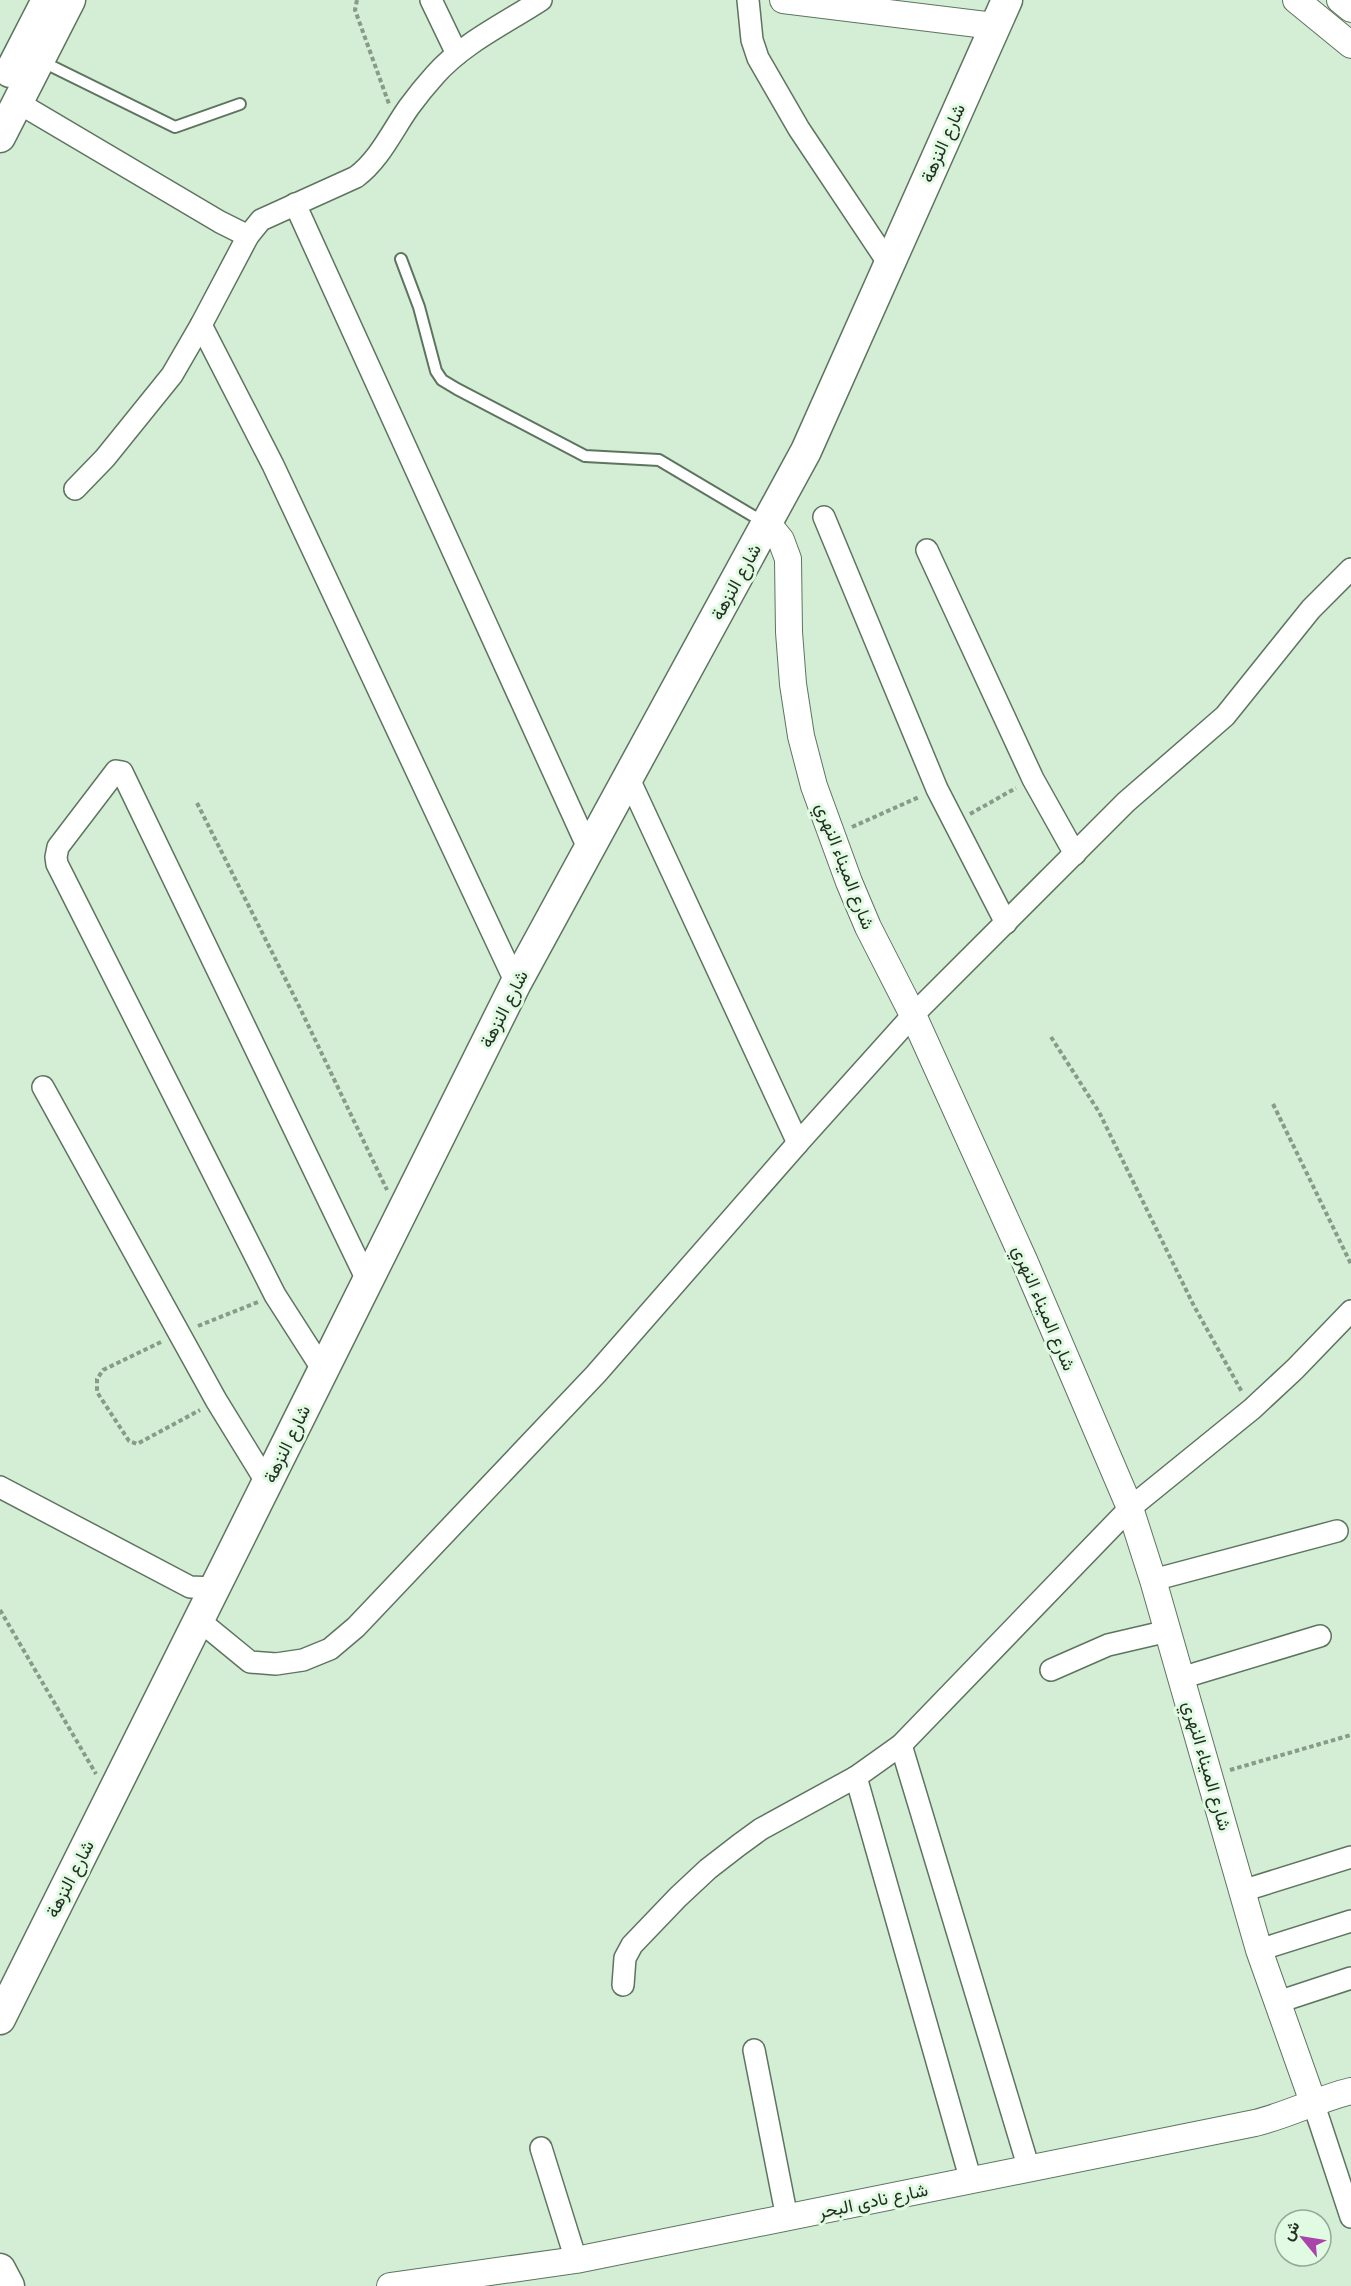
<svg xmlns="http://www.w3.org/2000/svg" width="1351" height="2286" font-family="'Noto Sans',Vazirmatn,sans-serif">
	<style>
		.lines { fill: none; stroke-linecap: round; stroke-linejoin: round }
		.service-casing { stroke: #5d755f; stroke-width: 14 }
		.minor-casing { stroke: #5d755f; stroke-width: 24 }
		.tertiary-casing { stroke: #5d755f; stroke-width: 28 }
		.secondary-casing { stroke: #5d755f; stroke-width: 33 }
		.path { stroke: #879b88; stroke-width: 4; stroke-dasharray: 4.5 3; stroke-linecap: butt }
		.service { stroke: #fff; stroke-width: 10 }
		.minor { stroke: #fff; stroke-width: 21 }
		.tertiary { stroke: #fff; stroke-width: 26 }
		.secondary { stroke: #fff; stroke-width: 30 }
		.labels { text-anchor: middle; stroke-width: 6; stroke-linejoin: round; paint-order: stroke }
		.street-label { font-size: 18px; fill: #242e25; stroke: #e0fbe1 }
	</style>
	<rect width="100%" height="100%" fill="#d3eed4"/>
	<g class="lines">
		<defs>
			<g id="service">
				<path d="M41 61 175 127 240 104"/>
				<path d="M401 259 419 307 436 371 442 380 457 389 585 456 659 460 765 523"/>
			</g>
			<g id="minor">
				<path d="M431 0 457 54"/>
				<path d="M748 0 752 40 758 58 799 129 889 264"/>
				<path d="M17 102 220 222 248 236"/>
				<path d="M295 204 589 850"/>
				<path d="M201 325 273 465 516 983"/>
				<path d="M75 489 105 458 172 375 201 325 248 236 261 220 356 177C380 159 392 131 409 107 417 96 426 85 435 75 463 43 506 23 541 0"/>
				<path d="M824 517 937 789 1006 923"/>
				<path d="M927 550 1033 779 1075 854"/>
				<path d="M628 777 798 1143 913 1015 1126 802 1225 716 1311 609 1351 569"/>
				<path d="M43 1087 216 1400 267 1483"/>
				<path d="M323 1370 275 1295 57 864 56 857 58 847 116 771 122 772 368 1282"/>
				<path d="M0 1487 190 1587 215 1588"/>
				<path d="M1153 1580 1337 1531"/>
				<path d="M200 1621 250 1662 276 1664 303 1660 330 1649 356 1627 596 1374 798 1143"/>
				<path d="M1051 1670 1108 1645 1168 1631"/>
				<path d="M1181 1678 1320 1636"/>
				<path d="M901 1745 1029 2169"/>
				<path d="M856 1777 971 2181"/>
				<path d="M1242 1891 1351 1857"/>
				<path d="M1259 1950 1351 1921"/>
				<path d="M623 1985 625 1958 632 1945 678 1897 708 1869 739 1845 761 1829 856 1777 901 1745 1130 1508 1252 1409 1295 1369 1351 1311"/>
				<path d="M1278 2002 1351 1978"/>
				<path d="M754 2050 787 2218"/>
				<path d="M1314 2105 1351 2217"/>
				<path d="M541 2148 576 2260"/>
			</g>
			<g id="tertiary">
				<path d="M783 0 994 26"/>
				<path d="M1296 0 1351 45"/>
				<path d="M1340 0 1351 9"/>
				<path d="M768 524 781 540 788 559 789 632 793 684 801 736 814 786 849 882 868 927 913 1015 1024 1260 1130 1508 1153 1580 1259 1950 1314 2105"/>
				<path d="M390 2286 576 2260 1255 2123C1288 2115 1318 2099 1351 2091"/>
			</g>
			<g id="secondary">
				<path d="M10 72 47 0"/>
				<path d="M0 137 70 0"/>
				<path d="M0 2019 516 983 806 451 1007 0"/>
				<path d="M0 2269 9 2286"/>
			</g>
		</defs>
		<use href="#service" class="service-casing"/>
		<use href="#minor" class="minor-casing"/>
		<use href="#tertiary" class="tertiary-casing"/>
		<use href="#secondary" class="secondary-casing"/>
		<g class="path">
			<path d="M357 0 355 10 389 104"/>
			<path d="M197 803 298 1004 387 1190"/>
			<path d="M970 814 1016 788"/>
			<path d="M852 827 919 797"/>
			<path d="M1051 1037 1099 1112 1194 1306 1242 1392"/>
			<path d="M1273 1104 1351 1264"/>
			<path d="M198 1326 258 1302"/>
			<path d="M161 1342 103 1370 97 1379V1392L129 1441 137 1444 200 1410"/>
			<path d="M0 1610 96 1774"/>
			<path d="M1230 1770 1351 1735"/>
		</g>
		<use href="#service" class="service"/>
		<use href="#minor" class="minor"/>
		<use href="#tertiary" class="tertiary"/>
		<use href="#secondary" class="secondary"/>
	</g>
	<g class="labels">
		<g class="street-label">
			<text transform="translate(943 143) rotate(-66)" y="6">شارع النزهة</text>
			<text transform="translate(736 582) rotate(-61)" y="6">شارع النزهة</text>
			<text transform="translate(845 866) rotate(69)" y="6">شارع الميناء النهري</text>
			<text transform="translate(504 1009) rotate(-63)" y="6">شارع النزهة</text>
			<text transform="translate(1044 1308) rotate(67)" y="6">شارع الميناء النهري</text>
			<text transform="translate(287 1444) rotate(-64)" y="6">شارع النزهة</text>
			<text transform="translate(1207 1766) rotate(74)" y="6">شارع الميناء النهري</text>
			<text transform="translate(70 1879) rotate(-63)" y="6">شارع النزهة</text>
			<text transform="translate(873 2201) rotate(-12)" y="6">شارع نادى البحر</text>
		</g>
	</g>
	<g transform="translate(1303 2238) rotate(300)"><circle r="28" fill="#e0fbe1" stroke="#95a996" stroke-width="1.5"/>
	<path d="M0-4.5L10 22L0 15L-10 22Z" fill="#a844aa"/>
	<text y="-9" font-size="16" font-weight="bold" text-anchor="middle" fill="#242e25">ش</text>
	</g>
</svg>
